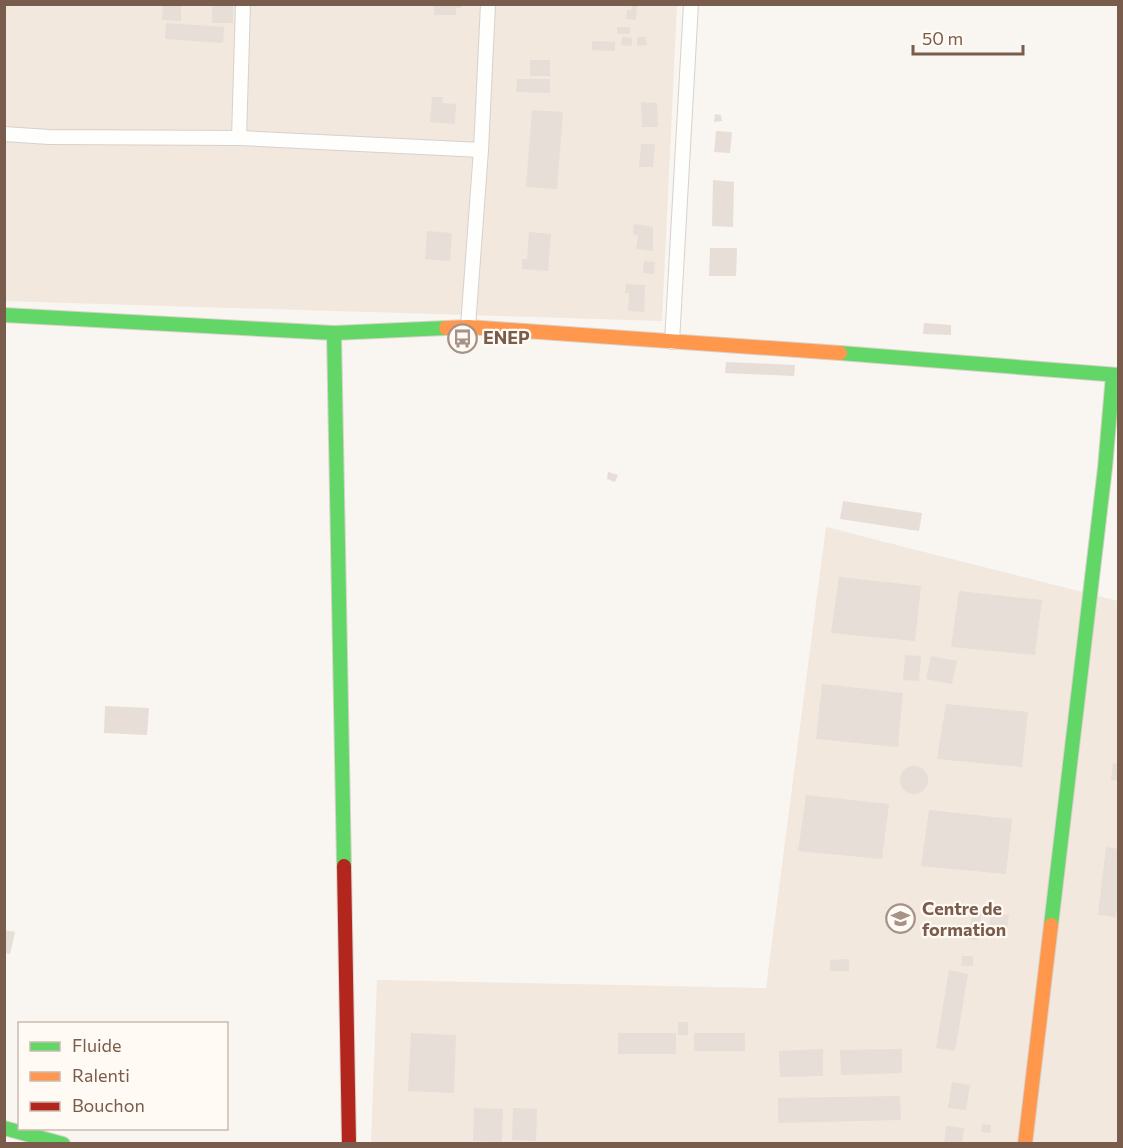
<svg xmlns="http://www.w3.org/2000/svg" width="1123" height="1148" font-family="Commissioner,sans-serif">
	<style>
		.residential { fill: #f2e8de }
		.building { fill: #e6ded7 }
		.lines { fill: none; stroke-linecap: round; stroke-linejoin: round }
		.street-casing { stroke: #d7d1cb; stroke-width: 16 }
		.fast-casing { stroke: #d9d2cb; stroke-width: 16 }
		.slow-casing { stroke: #d9d2cb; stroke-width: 16 }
		.jam-casing { stroke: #d9d2cb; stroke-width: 16 }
		.street { stroke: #fefefd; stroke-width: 14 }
		.fast { stroke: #63d668; stroke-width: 14 }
		.slow { stroke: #ff974d; stroke-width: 14 }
		.jam { stroke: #b3261e; stroke-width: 14 }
		.labels { text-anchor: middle; stroke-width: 4.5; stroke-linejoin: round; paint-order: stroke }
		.poi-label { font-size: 18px; font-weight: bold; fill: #7a5c4d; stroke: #fffaf3; text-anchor: start }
	</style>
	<rect width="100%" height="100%" fill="#f9f5f0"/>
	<g class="residential">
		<path d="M5 5H677L662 321 5 301Z"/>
		<path d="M826 527 1118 601V1143L371 1144 377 980 766 988Z"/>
	</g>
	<g class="building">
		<path d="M163 4H181V21L162 20Z"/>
		<rect x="212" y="4" width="21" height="19"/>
		<path d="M434 4H461V8H456V15H434Z"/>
		<path d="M632 4H637L636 20 626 19 627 10H631Z"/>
		<path d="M166 23 224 27 223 43 165 39Z"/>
		<rect x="617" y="27" width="13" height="7"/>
		<path d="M622 37 632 38V46L621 45Z"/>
		<path d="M637 37H646L647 45 637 46Z"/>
		<path d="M592 41 615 42V51L592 50Z"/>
		<rect x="530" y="60" width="20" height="16"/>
		<path d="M517 79H550V93L516 92Z"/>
		<path d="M432 97H443L442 103 456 104 455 124 430 122Z"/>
		<path d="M641 102 657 103 658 127H642Z"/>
		<path d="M532 110 563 112 557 189 526 187Z"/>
		<path d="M715 114 721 115 722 121 714 122Z"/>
		<path d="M716 131 732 132 730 153 714 152Z"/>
		<path d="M641 144H655L653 167H639Z"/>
		<path d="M713 180 734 182 733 227 712 226Z"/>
		<path d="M634 224 653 227V251L636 249 638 235 633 234Z"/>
		<path d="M427 231 452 233 450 261 425 259Z"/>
		<path d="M529 232 551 234 548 271 522 269V259H527Z"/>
		<path d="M710 248H737L736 276H709Z"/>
		<path d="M644 261 655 262 654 274 643 273Z"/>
		<path d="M626 284 645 285 644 312 628 311 629 293H625Z"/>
		<path d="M924 323 951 325V335L923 334Z"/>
		<path d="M726 362 795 365 794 376 725 373Z"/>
		<path d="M608 472 618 475 615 482 607 479Z"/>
		<path d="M843 501 922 513 919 531 840 519Z"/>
		<path d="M839 577 921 586 915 641 831 633Z"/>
		<path d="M959 591 1042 600 1035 655 951 647Z"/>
		<path d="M905 655 921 656 919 681 903 680Z"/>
		<path d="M931 656 957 661 952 684 926 679Z"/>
		<path d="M822 684 903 693 898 747 816 739Z"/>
		<path d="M946 704 1028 712 1022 767 937 759Z"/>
		<path d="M105 706 149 708 147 735 104 733Z"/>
		<path d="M1113 763 1118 764V781L1111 780Z"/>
		<circle cx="914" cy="780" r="14"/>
		<path d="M806 795 889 804 882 859 798 851Z"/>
		<path d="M929 810 1012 819 1006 874 921 866Z"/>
		<path d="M1106 847 1118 849V899L1116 917 1098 915Z"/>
		<path d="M973 910 982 911 977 940 968 939Z"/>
		<path d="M991 913 1009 915 1007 928 989 926Z"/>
		<path d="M4 930 15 932 10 954 4 953Z"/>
		<path d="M962 956H973V966H961Z"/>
		<path d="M849 959V971H830V960Z"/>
		<path d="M949 970 968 974 955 1051 936 1048Z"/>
		<rect x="678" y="1022" width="10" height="13"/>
		<path d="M411 1033 456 1035 454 1093 408 1091Z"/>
		<rect x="618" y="1033" width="58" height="21"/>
		<rect x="694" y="1033" width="51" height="18"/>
		<path d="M823 1049V1076L780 1077 779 1051Z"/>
		<path d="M902 1049V1073L841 1075 840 1050Z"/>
		<path d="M952 1082 970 1085 966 1110 948 1108Z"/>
		<path d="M900 1096 901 1120 778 1123V1098Z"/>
		<path d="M474 1108 503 1109 502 1142 473 1141Z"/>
		<path d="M513 1108 537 1109 536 1141 512 1140Z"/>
		<path d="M982 1124 991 1125 990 1133 981 1132Z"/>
		<path d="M946 1126 964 1128 962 1144H944Z"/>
	</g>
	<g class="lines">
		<defs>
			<g id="street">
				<path d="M4 134 49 137 239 138 481 150"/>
				<path d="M239 138 243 4"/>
				<path d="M468 327 481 150 488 4"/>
				<path d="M672 342 691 4"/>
			</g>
			<g id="fast">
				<path d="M4 315 334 333 446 328"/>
				<path d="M334 333 344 866"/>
				<path d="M840 353 1118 375"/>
				<path d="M1051 925 1105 468 1113 375"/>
				<path d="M4 1128 63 1144"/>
			</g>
			<g id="slow">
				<path d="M446 328 468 327 840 353"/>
				<path d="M1025 1144 1051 925"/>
			</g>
			<path id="jam" d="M344 866 349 1144"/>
		</defs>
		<use href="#street" class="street-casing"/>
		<use href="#fast" class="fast-casing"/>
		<use href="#slow" class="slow-casing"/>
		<use href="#jam" class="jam-casing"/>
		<use href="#street" class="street"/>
		<use href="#fast" class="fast"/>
		<use href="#slow" class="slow"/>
		<use href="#jam" class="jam"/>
	</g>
	<defs>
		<symbol id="bus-ring" viewBox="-11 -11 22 22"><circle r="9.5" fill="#fffaf3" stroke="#a69286" stroke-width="1.5"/><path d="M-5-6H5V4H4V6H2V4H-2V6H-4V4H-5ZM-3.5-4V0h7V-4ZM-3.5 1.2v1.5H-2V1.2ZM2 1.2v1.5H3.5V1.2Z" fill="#a69286"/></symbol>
		<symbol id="university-ring" viewBox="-11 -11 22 22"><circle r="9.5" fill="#fffaf3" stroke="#a69286" stroke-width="1.5"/><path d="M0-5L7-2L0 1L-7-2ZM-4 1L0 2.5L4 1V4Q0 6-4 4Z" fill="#a69286"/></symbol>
	</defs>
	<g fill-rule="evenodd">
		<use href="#bus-ring" x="446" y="322" width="33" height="33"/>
		<use href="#university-ring" x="884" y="902" width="33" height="33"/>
	</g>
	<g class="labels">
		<g class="poi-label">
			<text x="483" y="344">ENEP</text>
			<text x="922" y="915">Centre de<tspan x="922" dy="21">formation</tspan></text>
		</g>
	</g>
	<rect width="1123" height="1148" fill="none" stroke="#7a5c4d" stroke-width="12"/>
	<rect x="18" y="1022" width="210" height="108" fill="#fffaf3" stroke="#cabbb1" stroke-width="1.5"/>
	<rect x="30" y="1042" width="30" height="9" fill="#63d668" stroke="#cabbb1" stroke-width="1.5"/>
	<text x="72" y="1052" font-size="18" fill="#7a5c4d">Fluide</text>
	<rect x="30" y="1072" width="30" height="9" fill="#ff974d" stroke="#cabbb1" stroke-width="1.5"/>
	<text x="72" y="1082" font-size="18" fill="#7a5c4d">Ralenti</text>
	<rect x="30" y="1102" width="30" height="9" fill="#b3261e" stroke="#cabbb1" stroke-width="1.5"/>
	<text x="72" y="1112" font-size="18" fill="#7a5c4d">Bouchon</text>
	<path d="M913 45v9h110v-9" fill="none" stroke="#7a5c4d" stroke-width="3"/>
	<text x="922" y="45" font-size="18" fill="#7a5c4d" stroke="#fffaf3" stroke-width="4.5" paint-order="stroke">50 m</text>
</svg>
